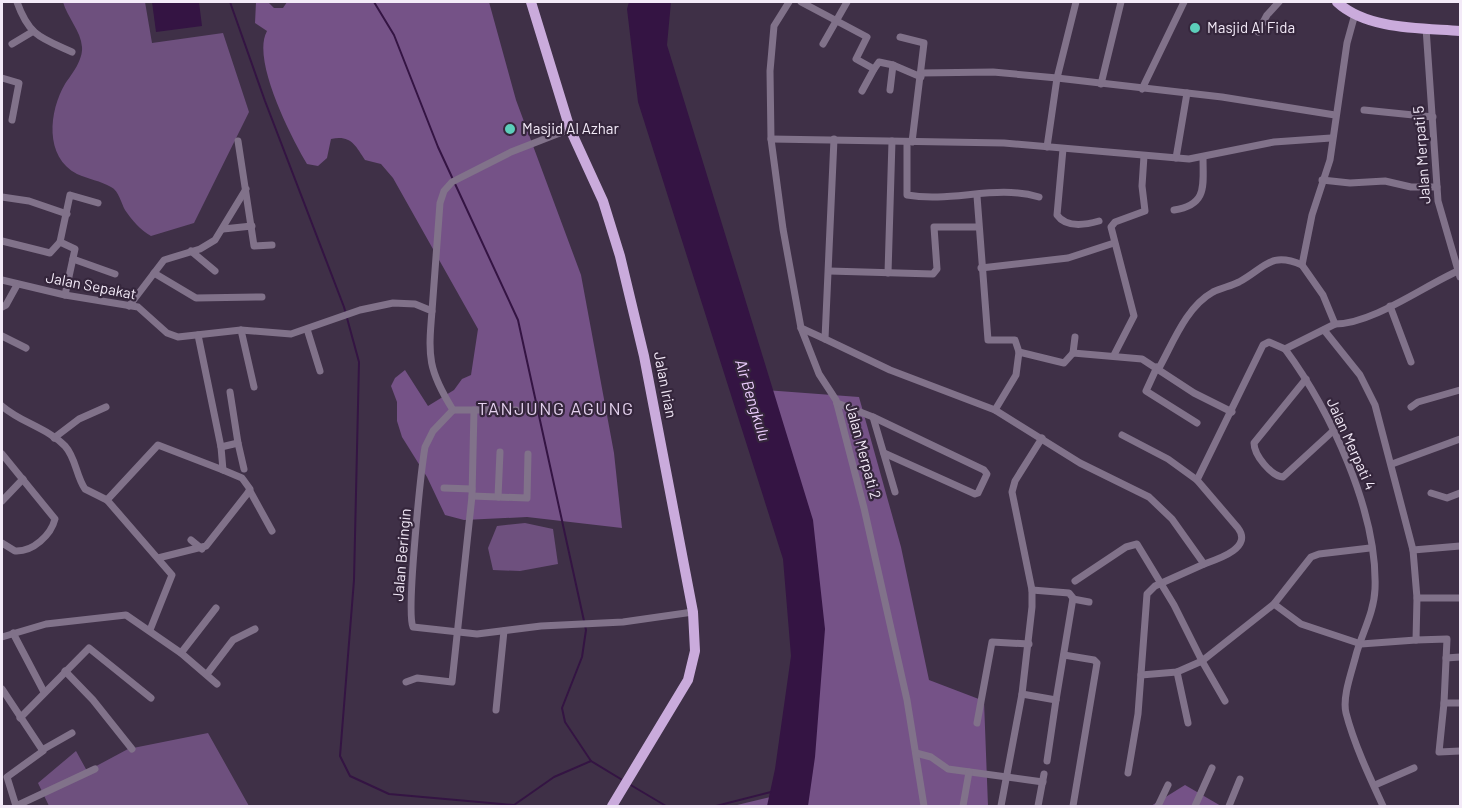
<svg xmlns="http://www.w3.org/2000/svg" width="1462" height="808" font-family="Barlow,sans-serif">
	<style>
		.green { fill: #6e507e }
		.forest { fill: #755287 }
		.water { fill: #341443 }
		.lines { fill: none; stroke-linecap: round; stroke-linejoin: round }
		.stream { stroke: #341443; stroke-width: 2 }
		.minor { stroke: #81728a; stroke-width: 7 }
		.primary { stroke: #caabdc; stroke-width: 10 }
		.poi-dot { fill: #5cceba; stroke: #35263c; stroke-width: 2 }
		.labels { text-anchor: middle; stroke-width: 4.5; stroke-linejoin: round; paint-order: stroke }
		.poi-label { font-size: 15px; fill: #f3eaf8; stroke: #35263c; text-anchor: start }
		.street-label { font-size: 15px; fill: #f3eaf8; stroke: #35263c }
		.water-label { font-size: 16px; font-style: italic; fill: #eccdfd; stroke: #35263c }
		.quarter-label { font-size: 18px; letter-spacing: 1.5px; fill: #e5d2ef; stroke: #35263c }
	</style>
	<rect width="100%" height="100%" fill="#3f3047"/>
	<g class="green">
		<path d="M63 2H145L152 43 223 33 249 112 194 223 151 236C140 230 132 220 125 210 121 203 119 191 111 187 101 181 88 179 77 174 44 157 49 111 65 84 72 74 83 60 82 47 81 31 67 17 63 2Z"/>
		<path d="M525 523 553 529 558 564 520 571 493 570 488 548 497 526Z"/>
		<path d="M208 733 249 806H49L38 783 76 751 87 771 128 749Z"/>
	</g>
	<g class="forest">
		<path d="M256 2H268L274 8H283L287 2H489L516 100 581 275 614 453 622 528 527 517 464 520 445 515 427 477 402 437 397 421V402L391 386 395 378 405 370 428 406 454 390 462 379 471 375 478 329 393 178 381 164 365 160C355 145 351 135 331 139L327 158 318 166 307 164C291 137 251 59 267 31L255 23Z"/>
		<path d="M765 390 859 397 901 547 929 680 984 701 988 806H733L779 795 808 766Z"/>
		<path d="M1185 785 1221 806H1151Z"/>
	</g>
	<g class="water">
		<path d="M152 2H199L202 26 156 32Z"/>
		<path d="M629 2H671L667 45 813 520 825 629 815 757 808 806H767L775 769 791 656 783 559 638 102 627 9Z"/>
	</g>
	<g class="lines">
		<g class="stream">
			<path d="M230 2 265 101 344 307 359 362 354 580 340 756 350 776 389 794 514 805 554 777 591 761"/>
			<path d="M374 2 394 35 438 147 518 320 586 630 582 657 562 708 565 722 591 761 624 781"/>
			<path d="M629 784 666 806"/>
			<path d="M716 806 771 792"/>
		</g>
		<g class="minor">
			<path d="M17 2C29 36 41 38 72 52"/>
			<path d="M789 2 774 26 770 71 771 139 783 229 801 328 819 374 836 400 864 508 907 700 924 806"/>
			<path d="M801 2 867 37 856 59 874 69 879 62 893 65"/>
			<path d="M1355 14 1347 43 1330 160 1312 215 1302 265 1323 295 1335 324 1285 349C1330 410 1378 512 1375 589 1374 613 1362 633 1356 655 1352 671 1342 697 1346 713 1354 744 1370 778 1383 806"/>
			<path d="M1426 28 1438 201 1460 277"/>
			<path d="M1258 32 1267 15 1279 2"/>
			<path d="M900 37 924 43 912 142"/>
			<path d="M12 44 32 32"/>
			<path d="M823 44 847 2"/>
			<path d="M921 73 993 72 1057 78 1222 97 1335 115"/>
			<path d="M2 78 19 83 12 120"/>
			<path d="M1101 84 1121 2"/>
			<path d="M1142 89 1184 2"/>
			<path d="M890 90 893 65 921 77"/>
			<path d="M862 91 874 69"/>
			<path d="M1364 110 1433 117"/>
			<path d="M771 139 1004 143 1189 159 1274 142 1331 138"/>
			<path d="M834 139 825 339 890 370 995 410 1080 463 1149 497 1172 519 1204 564 1155 586 1147 594 1138 714 1128 773"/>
			<path d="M238 141 254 246 272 245"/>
			<path d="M907 142V195C952 203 996 184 1039 197"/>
			<path d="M1047 147 1057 78 1076 2"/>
			<path d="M1063 149 1057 215C1066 228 1085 225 1099 221"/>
			<path d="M1176 158 1187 93"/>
			<path d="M1322 180 1350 183 1385 181 1411 187H1437"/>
			<path d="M977 196 988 340H1015L1019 352 1064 363 1073 353 1142 359 1194 393 1232 412"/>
			<path d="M2 197 29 201 67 214"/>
			<path d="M1174 210C1208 205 1203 185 1203 157"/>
			<path d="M223 229 252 226"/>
			<path d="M2 241 50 253 60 242 70 195 98 203"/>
			<path d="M60 242 75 249 65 295"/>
			<path d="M191 251 215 271"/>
			<path d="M73 259 115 274"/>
			<path d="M981 268 1068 258 1114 243"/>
			<path d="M829 271 933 274 937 269 934 227H978"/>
			<path d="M154 273 196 298 262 297"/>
			<path d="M888 273 892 141"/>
			<path d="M2 280 65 295 138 307 167 333 178 337 241 330 291 334 360 310 393 303 415 304 432 311C428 357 428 370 453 410L433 431 425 447C421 471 406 612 413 627L477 634 541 626 623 622 693 612"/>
			<path d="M129 306 164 260 200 249 215 240 246 189"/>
			<path d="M1390 306 1411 362"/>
			<path d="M2 307 6 305 17 285"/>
			<path d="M432 311 440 203 444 191 452 182 511 152 570 129"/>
			<path d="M1335 324C1373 324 1425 285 1460 270"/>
			<path d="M801 328 825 339"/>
			<path d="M307 329 320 371"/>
			<path d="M241 330 254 387"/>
			<path d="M1324 330 1360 375 1375 405 1413 550 1417 598H1460"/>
			<path d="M2 336 26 348"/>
			<path d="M1073 353 1075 337"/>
			<path d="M1114 355 1134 316 1111 227 1115 222 1145 211 1142 186 1144 156"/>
			<path d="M1157 367 1146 391 1197 423"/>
			<path d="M1159 368C1173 343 1186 307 1213 292 1221 288 1231 286 1239 282 1265 268 1270 251 1302 265"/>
			<path d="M1306 379 1254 443C1254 455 1271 476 1283 477L1333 431"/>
			<path d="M837 403 873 417 984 470 987 474 978 493 975 494 884 453"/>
			<path d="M2 406C20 422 49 429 65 446 76 458 76 476 85 489L107 500"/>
			<path d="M1411 407 1418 402 1460 390"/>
			<path d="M453 410H516"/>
			<path d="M995 410 1016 375 1019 352"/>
			<path d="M873 417 895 492"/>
			<path d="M1122 435 1168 459 1197 480"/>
			<path d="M54 438 79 419 106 407"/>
			<path d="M238 443 244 469"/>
			<path d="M221 447 238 443 230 392"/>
			<path d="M2 454 55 519C51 535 33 552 15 551L2 543"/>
			<path d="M1392 464 1460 439"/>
			<path d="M444 488 472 489"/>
			<path d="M250 491 272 531"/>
			<path d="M1431 493 1447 498 1460 493"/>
			<path d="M472 496 527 498 528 454"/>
			<path d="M498 497 500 452"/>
			<path d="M2 501 23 479"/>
			<path d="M191 540 202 549"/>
			<path d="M1413 550 1460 546"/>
			<path d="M158 558 206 546 247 494 250 489 242 478 223 470"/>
			<path d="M1204 564C1218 559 1253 548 1238 528L1197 480 1263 345 1269 342 1285 349"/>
			<path d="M1075 581 1126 547 1137 544 1174 605 1202 661 1274 604 1311 557 1319 554 1370 548"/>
			<path d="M1032 590 1069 593 1073 598 1056 700"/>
			<path d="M1417 598 1416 640 1447 639 1444 703H1460"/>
			<path d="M1073 599 1089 602"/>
			<path d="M1274 604 1301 624 1361 644 1416 640"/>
			<path d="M150 630 172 575 107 500 158 445 223 470 221 447 198 335"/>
			<path d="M13 633 44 692"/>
			<path d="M2 637 46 624 126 615 181 653 217 684"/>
			<path d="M181 653 216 608"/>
			<path d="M1064 655 1094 660 1097 663 1073 806"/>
			<path d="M1446 658 1460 657"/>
			<path d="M65 671 93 700 132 749"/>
			<path d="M1177 672 1188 723"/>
			<path d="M207 674 233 640 255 629"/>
			<path d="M1141 675 1177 672 1202 661 1225 701"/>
			<path d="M406 682 417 678 452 682 472 496 474 410"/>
			<path d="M2 689 43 751 7 777 16 806"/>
			<path d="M1022 694 1056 700 1047 761"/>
			<path d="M1444 703 1439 752 1460 751"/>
			<path d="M496 710 504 631"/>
			<path d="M20 718 89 648 151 698"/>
			<path d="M977 723 992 642 1029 644"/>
			<path d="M42 750 72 733"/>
			<path d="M916 753 931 757 948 769 1043 782"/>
			<path d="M1375 785 1414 768"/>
			<path d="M16 806 95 769"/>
			<path d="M963 806 969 772"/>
			<path d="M1001 806 1022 694 1032 607V590L1012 492 1015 481 1042 438"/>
			<path d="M1038 806 1044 774"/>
			<path d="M1158 806 1168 785"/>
			<path d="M1195 806 1212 768"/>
			<path d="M1229 806 1240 779"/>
		</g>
		<g class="primary">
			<path d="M531 2 570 129 603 201 620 256 644 356 693 612 695 651 688 680 612 806"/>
			<path d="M1337 2C1367 30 1422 28 1460 31"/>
		</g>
	</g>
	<g class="poi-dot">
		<circle cx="1195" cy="28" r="6"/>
		<circle cx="510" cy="129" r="6"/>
	</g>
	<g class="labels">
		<g class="poi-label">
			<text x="1207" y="33">Masjid Al Fida</text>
			<text x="522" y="134">Masjid Al Azhar</text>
		</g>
		<g class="street-label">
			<text transform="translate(1422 155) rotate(-94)" y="5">Jalan Merpati 5</text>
			<text transform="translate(91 286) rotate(11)" y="5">Jalan Sepakat</text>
			<text transform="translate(665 385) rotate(79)" y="5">Jalan Irian</text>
			<text transform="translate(1351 444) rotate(66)" y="5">Jalan Merpati 4</text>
			<text transform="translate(863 451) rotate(75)" y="5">Jalan Merpati 2</text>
			<text transform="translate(402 555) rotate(-85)" y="5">Jalan Beringin</text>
		</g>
		<g class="water-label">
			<text transform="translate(753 400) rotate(73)" y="6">Air Bengkulu</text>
		</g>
		<g class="quarter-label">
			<text x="556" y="415">TANJUNG AGUNG</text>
		</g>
	</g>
	<rect width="1462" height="808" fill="none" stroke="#f3eaf8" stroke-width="6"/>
</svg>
